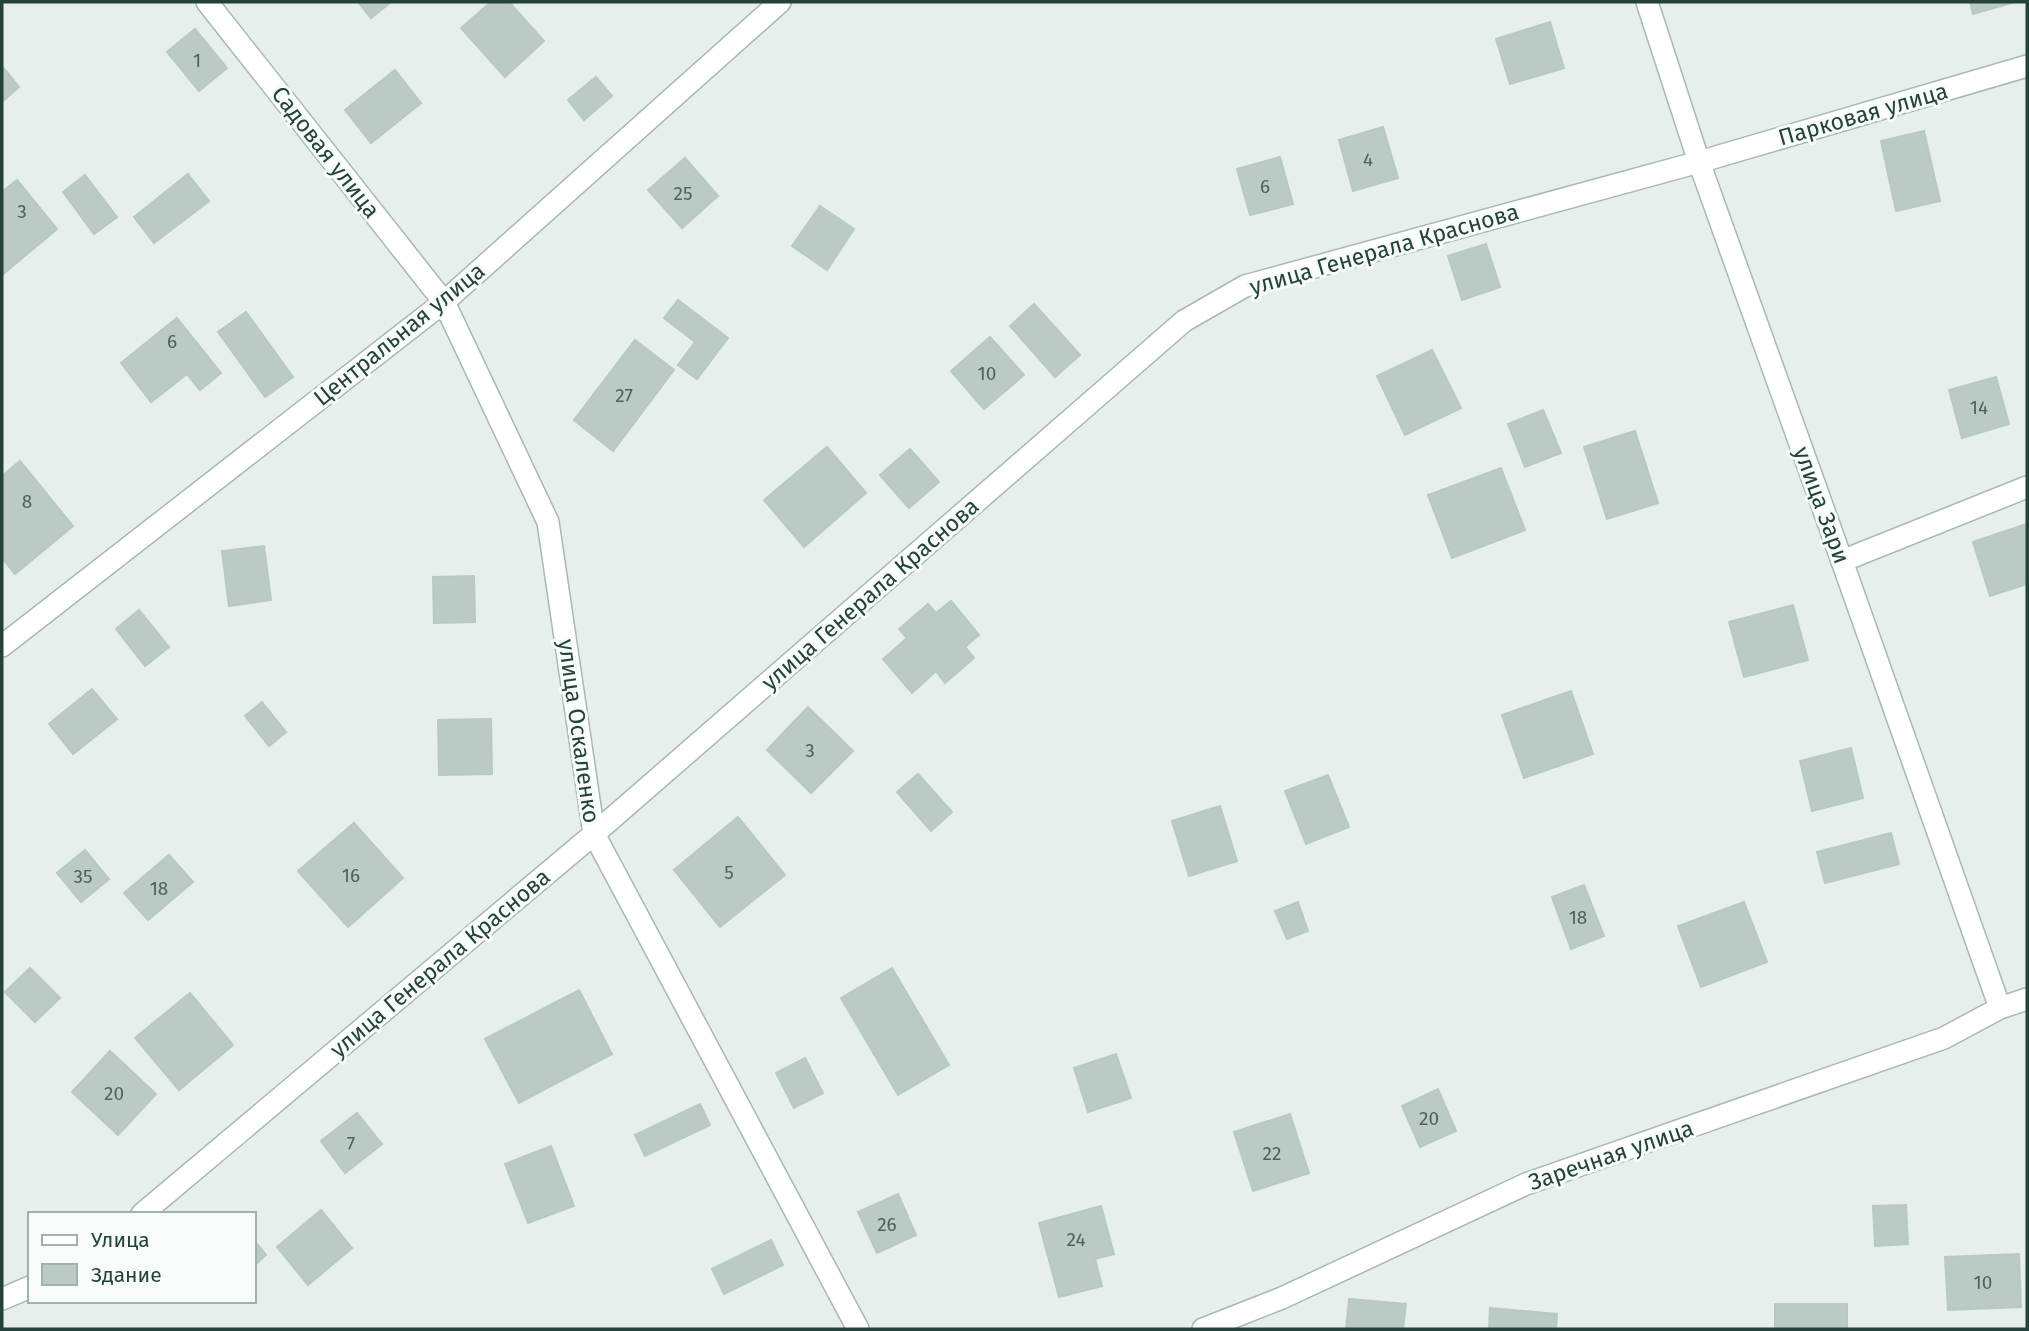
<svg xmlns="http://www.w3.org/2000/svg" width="2029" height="1331" font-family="'Fira Sans',sans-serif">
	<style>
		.building { fill: #bbcac4; stroke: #b8c9c2; stroke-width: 2 }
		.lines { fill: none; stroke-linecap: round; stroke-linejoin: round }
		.minor-casing { stroke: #a8b8b2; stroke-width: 24 }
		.tertiary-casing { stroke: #a8b8b2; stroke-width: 24 }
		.minor { stroke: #fff; stroke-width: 21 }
		.tertiary { stroke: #fff; stroke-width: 21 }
		.labels { text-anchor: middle; stroke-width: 6; stroke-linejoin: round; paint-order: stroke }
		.number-label { font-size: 19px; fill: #4a645c }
		.street-label { font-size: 23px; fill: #24423a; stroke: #f7fbf9 }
	</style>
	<rect width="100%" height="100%" fill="#e6efeb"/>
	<g class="building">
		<path d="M358 2H391L371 18Z"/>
		<path d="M491 2H509L544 41 505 77 461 28Z"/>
		<path d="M1970 2H2015L1973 14Z"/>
		<path d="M1550 22 1564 68 1510 84 1496 39Z"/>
		<path d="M195 29 227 68 199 91 167 52Z"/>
		<path d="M2 66 19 87 2 102Z"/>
		<path d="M395 70 421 103 371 143 345 110Z"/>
		<path d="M596 77 612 96 584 120 568 100Z"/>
		<path d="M1383 127 1398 178 1353 191 1339 140Z"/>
		<path d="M1924 131 1940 201 1896 211 1881 141Z"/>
		<path d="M1280 157 1293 204 1250 215 1237 169Z"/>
		<path d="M685 158 718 196 682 228 648 190Z"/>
		<path d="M188 174 209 201 154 243 134 217Z"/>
		<path d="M85 175 117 217 94 234 63 192Z"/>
		<path d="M17 180 57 229 2 275V192Z"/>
		<path d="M820 206 854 229 827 270 792 246Z"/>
		<path d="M1486 244 1500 287 1462 300 1448 256Z"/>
		<path d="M678 300 728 338 697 379 678 365 695 342 664 318Z"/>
		<path d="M1034 304 1080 355 1055 377 1010 326Z"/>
		<path d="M246 312 293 377 265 397 218 332Z"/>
		<path d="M177 318 221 373 200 390 187 374 151 402 121 363Z"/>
		<path d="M990 337 1024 375 984 409 951 371Z"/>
		<path d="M635 340 674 370 613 451 574 420Z"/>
		<path d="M1432 350 1461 408 1405 435 1377 376Z"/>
		<path d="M1996 377 2009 424 1962 438 1949 390Z"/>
		<path d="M1543 410 1561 453 1525 467 1508 424Z"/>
		<path d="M1635 431 1658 503 1607 519 1584 447Z"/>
		<path d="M827 447 866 493 804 547 764 500Z"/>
		<path d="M910 449 939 482 909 508 880 475Z"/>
		<path d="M20 461 73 526 15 574 2 558V476Z"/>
		<path d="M1501 468 1525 530 1452 558 1428 495Z"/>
		<path d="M2027 524V584L1990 596 1973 542Z"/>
		<path d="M264 546 271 600 229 606 222 551Z"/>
		<path d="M474 576 475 622 434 623 433 577Z"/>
		<path d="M951 601 979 635 965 647 974 658 945 683 936 671 912 693 883 659 907 638 899 629 928 604 936 613Z"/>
		<path d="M1793 605 1808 660 1744 677 1729 622Z"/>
		<path d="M139 610 169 647 145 666 116 629Z"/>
		<path d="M92 689 117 719 73 754 49 724Z"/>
		<path d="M1571 691 1593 754 1524 778 1502 715Z"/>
		<path d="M262 702 286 732 269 746 245 716Z"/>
		<path d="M808 707 853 751 811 793 767 750Z"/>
		<path d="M491 719 492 774 439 775 438 720Z"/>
		<path d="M1851 748 1863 798 1812 811 1800 761Z"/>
		<path d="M918 774 952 812 931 831 897 792Z"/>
		<path d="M1328 775 1349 827 1306 844 1285 791Z"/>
		<path d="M1220 806 1237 861 1189 876 1172 821Z"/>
		<path d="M738 817 785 875 720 927 674 870Z"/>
		<path d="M354 823 403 878 348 927 298 871Z"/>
		<path d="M1891 833 1899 864 1825 883 1817 852Z"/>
		<path d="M85 850 109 879 81 902 57 873Z"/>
		<path d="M169 855 193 882 148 920 124 893Z"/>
		<path d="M1584 885 1604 936 1571 949 1552 897Z"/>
		<path d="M1298 902 1308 931 1287 939 1275 911Z"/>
		<path d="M1744 902 1767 962 1701 987 1678 926Z"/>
		<path d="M30 968 60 998 35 1022 5 992Z"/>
		<path d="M892 968 949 1065 898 1095 841 998Z"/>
		<path d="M579 990 612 1054 519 1103 485 1039Z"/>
		<path d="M190 993 233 1045 179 1090 135 1038Z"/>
		<path d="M110 1051 156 1094 118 1135 72 1092Z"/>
		<path d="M1116 1054 1131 1098 1088 1112 1074 1068Z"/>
		<path d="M805 1058 823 1093 794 1108 776 1073Z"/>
		<path d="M1438 1089 1456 1131 1420 1147 1402 1106Z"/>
		<path d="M700 1104 710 1125 645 1156 635 1135Z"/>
		<path d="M357 1113 382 1144 345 1173 321 1141Z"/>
		<path d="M1290 1114 1309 1173 1253 1191 1234 1132Z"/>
		<path d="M551 1146 574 1206 528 1223 505 1164Z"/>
		<path d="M898 1194 916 1235 877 1253 858 1212Z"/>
		<path d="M1906 1205 1908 1244 1875 1246 1873 1206Z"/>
		<path d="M1101 1206 1114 1254 1095 1259 1102 1286 1059 1297 1039 1223Z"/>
		<path d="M321 1210 352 1248 308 1285 277 1247Z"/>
		<path d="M254 1240 266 1255 254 1266Z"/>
		<path d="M771 1240 783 1265 724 1294 712 1269Z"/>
		<path d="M2019 1254 2021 1307 1948 1310 1945 1257Z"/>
		<path d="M1349 1299 1406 1304 1403 1329H1346Z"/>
		<rect x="1775" y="1304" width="72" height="25"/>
		<path d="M1490 1308 1557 1314 1556 1329H1489Z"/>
	</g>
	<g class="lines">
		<defs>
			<g id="minor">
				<path d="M207 2 444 302 548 522 594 834 858 1329"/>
				<path d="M1647 2 1699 162 1842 561 2000 1008"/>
				<path d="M1842 561 2027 487"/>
				<path d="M142 1214 594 834 1184 321 1245 286 1699 162 2027 66"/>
				<path d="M2 1299 30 1287"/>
				<path d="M1203 1329 1282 1298 1526 1184 1944 1038 2000 1008 2027 999"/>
			</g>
			<path id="tertiary" d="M2 646 444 302 780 2"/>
		</defs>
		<use href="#minor" class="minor-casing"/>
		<use href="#tertiary" class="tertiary-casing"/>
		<use href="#minor" class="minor"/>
		<use href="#tertiary" class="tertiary"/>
	</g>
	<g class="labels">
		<g class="number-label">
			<text x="197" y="67">1</text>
			<text x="1368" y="166">4</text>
			<text x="1265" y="193">6</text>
			<text x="683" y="200">25</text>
			<text x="22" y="218">3</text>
			<text x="172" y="348">6</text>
			<text x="987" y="380">10</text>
			<text x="624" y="402">27</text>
			<text x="1979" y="414">14</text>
			<text x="27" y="508">8</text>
			<text x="810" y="757">3</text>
			<text x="729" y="879">5</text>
			<text x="351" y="882">16</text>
			<text x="83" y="883">35</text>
			<text x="159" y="895">18</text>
			<text x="1578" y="924">18</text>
			<text x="114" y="1100">20</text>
			<text x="1429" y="1125">20</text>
			<text x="351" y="1150">7</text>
			<text x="1272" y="1160">22</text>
			<text x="887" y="1231">26</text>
			<text x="1076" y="1246">24</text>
			<text x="1983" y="1289">10</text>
		</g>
		<g class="street-label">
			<text transform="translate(1863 114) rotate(-16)" y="8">Парковая улица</text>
			<text transform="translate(326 152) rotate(52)" y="8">Садовая улица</text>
			<text transform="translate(1384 249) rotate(-16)" y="8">улица Генерала Краснова</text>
			<text transform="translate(399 334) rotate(-39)" y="8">Центральная улица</text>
			<text transform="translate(1822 505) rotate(70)" y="8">улица Зари</text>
			<text transform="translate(870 594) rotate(-41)" y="8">улица Генерала Краснова</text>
			<text transform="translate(579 731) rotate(82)" y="8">улица Оскаленко</text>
			<text transform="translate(440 963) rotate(-40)" y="8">улица Генерала Краснова</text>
			<text transform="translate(1611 1155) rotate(-19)" y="8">Заречная улица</text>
		</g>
	</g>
	<rect width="2029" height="1331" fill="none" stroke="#24423a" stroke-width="7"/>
	<rect x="28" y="1212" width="228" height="91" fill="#f7fbf9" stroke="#a3b1ad" stroke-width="2"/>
	<rect x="42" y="1235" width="35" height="10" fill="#ffffff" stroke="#a3b1ad" stroke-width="2"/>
	<text x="91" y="1247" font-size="21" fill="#24423a">Улица</text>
	<rect x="42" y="1264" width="35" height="21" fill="#bbcac4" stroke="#a3b1ad" stroke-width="2"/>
	<text x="91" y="1282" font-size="21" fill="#24423a">Здание</text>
</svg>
